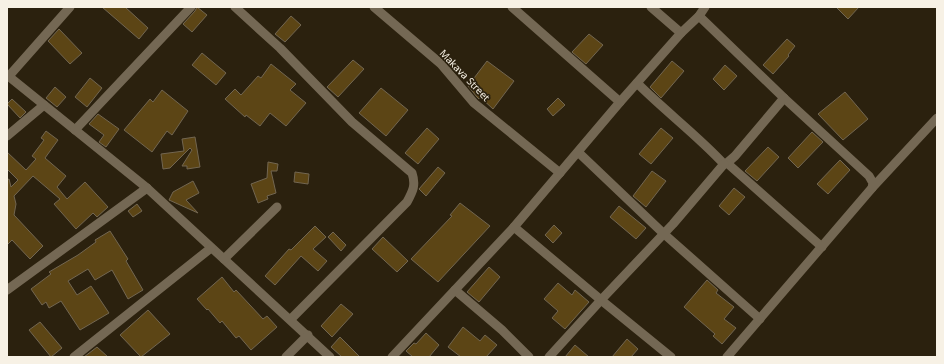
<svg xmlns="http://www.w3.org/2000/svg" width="944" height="364" font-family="'Noto Sans',sans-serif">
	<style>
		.building { fill: #5c4515; stroke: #726651 }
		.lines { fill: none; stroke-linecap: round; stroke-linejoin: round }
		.minor { stroke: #746854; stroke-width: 9 }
		.labels { text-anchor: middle; stroke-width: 3.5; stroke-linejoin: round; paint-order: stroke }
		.street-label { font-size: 10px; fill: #f7f1e5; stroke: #2b210e }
	</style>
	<rect width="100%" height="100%" fill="#2b210e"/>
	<g class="building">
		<path d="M102 7H125L148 28 139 39Z"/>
		<path d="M197 7 207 15 192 32 183 24 195 11Z"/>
		<path d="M836 7H859L848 19Z"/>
		<path d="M291 16 301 25 285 42 275 34Z"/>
		<path d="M59 29 82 53 70 64 48 41Z"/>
		<path d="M589 34 603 45 586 64 572 52Z"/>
		<path d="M787 39 795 46 788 55 789 56 773 74 763 65Z"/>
		<path d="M202 53 226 73 216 85 192 65Z"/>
		<path d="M353 60 364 69 338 97 327 87Z"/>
		<path d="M487 61 514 81 493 109 480 97 479 99 477 97 468 86Z"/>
		<path d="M672 61 684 71 661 98 650 87Z"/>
		<path d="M271 64 296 84 290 90 306 103 286 126 270 113 260 126 246 115 245 117 225 99 235 89 241 95 258 76 261 78Z"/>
		<path d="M725 65 737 76 724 90 713 79Z"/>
		<path d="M90 78 102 88 87 107 75 97Z"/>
		<path d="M55 87 66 97 57 107 46 98Z"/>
		<path d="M381 88 408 110 386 136 359 113Z"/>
		<path d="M162 90 188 111 172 135 167 131 152 152 124 130 150 99 153 102Z"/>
		<path d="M845 92 868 119 843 140 818 114Z"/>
		<path d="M558 98 565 105 553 116 547 109Z"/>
		<path d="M12 99 26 112 20 118 7 104Z"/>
		<path d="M98 114 119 129 106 147 99 142 104 135 89 124Z"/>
		<path d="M427 128 439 139 418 164 405 153Z"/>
		<path d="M661 128 673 138 651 164 639 154Z"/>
		<path d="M46 131 58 140 45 158 66 176 57 187 67 199 85 182 108 207 97 217 93 213 76 229 54 204 60 199 33 176 14 196 16 204 14 215 43 246 30 259 12 240 7 245V180L9 179 11 187 18 180 7 169V152L26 170 36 159 32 156 44 140 41 138Z"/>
		<path d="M812 132 823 142 798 168 788 158Z"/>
		<path d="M195 137 200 167 187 169V166H182L192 150 190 148 170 168 163 169 161 154 184 151 182 139Z"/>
		<path d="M768 147 779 157 757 181 745 171Z"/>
		<path d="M840 160 850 170 828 194 817 184Z"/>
		<path d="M268 162 278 164 277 171H271L276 193 267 196 268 199 258 203 251 184 267 178Z"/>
		<path d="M438 167 445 173 426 196 419 189Z"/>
		<path d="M652 171 666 181 646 207 633 196Z"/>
		<path d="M295 172 309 174 308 184 294 182Z"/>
		<path d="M193 181 199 193 186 200 198 213 169 200 173 192Z"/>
		<path d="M734 188 745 197 729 215 719 206Z"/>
		<path d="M460 203 490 226 438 282 411 259 452 216 450 215Z"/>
		<path d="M137 204 142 211 133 217 128 211Z"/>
		<path d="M619 206 646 228 636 239 610 217Z"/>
		<path d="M554 225 562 233 553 243 545 235Z"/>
		<path d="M315 226 326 237 313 249 327 261 318 271 301 256 275 285 265 276 289 249 291 250Z"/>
		<path d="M110 231 128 259 126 261 143 290 128 299 112 270 95 280 88 269 68 281 77 295 91 286 109 313 80 330 61 301 49 308 46 302 42 305 31 289 51 274 49 272 78 255 96 242 95 240Z"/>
		<path d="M333 232 346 245 341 251 328 237Z"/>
		<path d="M383 237 408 261 397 272 372 249Z"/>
		<path d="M489 267 500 277 479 302 467 292Z"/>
		<path d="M222 277 234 292 236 290 263 319 267 316 277 327 251 350 239 336 236 338 222 321 220 323 208 309 207 310 197 299Z"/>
		<path d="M707 280 718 290 716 293 734 307 724 319 736 328 722 344 713 336 715 334 684 307Z"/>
		<path d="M558 283 572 295 575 290 589 302 565 329 552 318 558 311 544 299Z"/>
		<path d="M341 304 353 314 332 337 321 326Z"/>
		<path d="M148 310 170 334 141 357 120 335Z"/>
		<path d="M40 322 62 348 51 357 29 330Z"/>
		<path d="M463 327 480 341 485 335 497 345 486 357H461L448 347Z"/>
		<path d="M426 333 439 345 429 357H413L406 351 414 343 416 344Z"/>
		<path d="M340 337 360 357H342L331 347Z"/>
		<path d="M627 339 638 349 631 357H612Z"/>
		<path d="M575 345 589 357H565Z"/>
		<path d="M97 347 108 357H84Z"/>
	</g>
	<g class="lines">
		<g class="minor">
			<path d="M235 7 280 48 352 122 412 173C416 185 413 191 407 202L291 319"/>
			<path d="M374 7 441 64 474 103 560 173"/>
			<path d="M512 7 620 102"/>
			<path d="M651 7 681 33"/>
			<path d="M699 16 784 98 869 176 873 183 872 188 727 357"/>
			<path d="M7 75 147 188 330 357"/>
			<path d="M9 76 70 7"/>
			<path d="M637 83C665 111 697 135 724 164L727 163 735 156 784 98"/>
			<path d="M75 130 191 7"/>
			<path d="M7 136 44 105"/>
			<path d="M578 152 663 233 760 319"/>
			<path d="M727 163 822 247"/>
			<path d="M872 188 937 118"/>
			<path d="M514 227 601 300 549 357"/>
			<path d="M224 259 277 207"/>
			<path d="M7 290 147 188"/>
			<path d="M455 290 502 330 529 357"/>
			<path d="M74 357 211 248"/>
			<path d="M286 357 308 335"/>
			<path d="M392 357 514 227 620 102 681 33 699 16 705 7"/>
			<path d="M671 357 601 300 673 224 724 164"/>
		</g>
	</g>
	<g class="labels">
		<g class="street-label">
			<text transform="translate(465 75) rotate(46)" y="4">Makava Street</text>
		</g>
	</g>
	<rect width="944" height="364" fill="none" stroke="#f7f1e5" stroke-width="16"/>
</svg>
